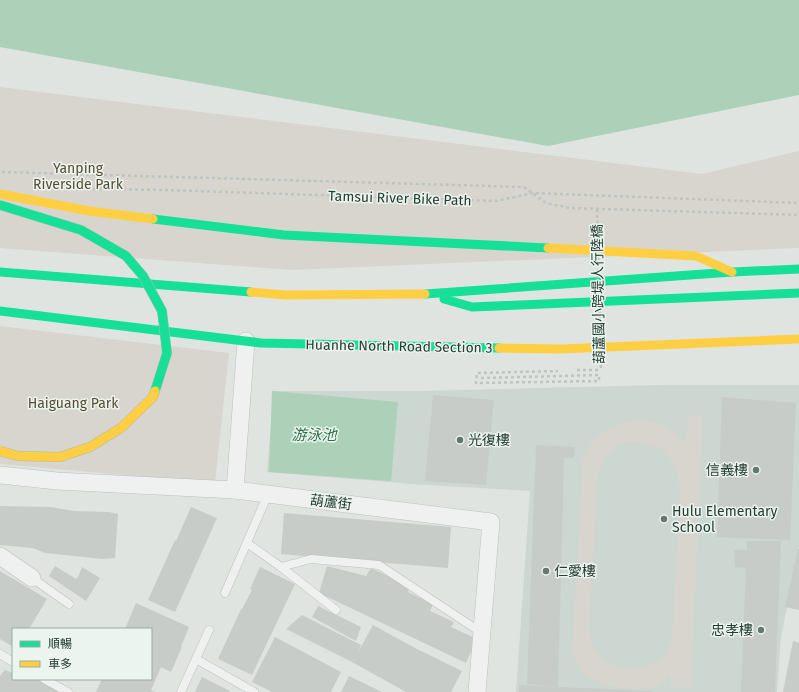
<svg xmlns="http://www.w3.org/2000/svg" width="799" height="692" font-family="'Fira Sans','Noto Sans TC',sans-serif">
	<style>
		.built { fill: #ccd7d1 }
		.green { fill: #d7d5cd; fill-rule: evenodd }
		.water { fill: #add0b9 }
		.building { fill: #c7ccc9 }
		.lines { fill: none; stroke-linecap: round; stroke-linejoin: round }
		.lane-casing { stroke: #bbc0bd; stroke-width: 9 }
		.street-casing { stroke: #bbc0bd; stroke-width: 18 }
		.path { stroke: #bec4c2; stroke-width: 2.5; stroke-dasharray: 3 3; stroke-linecap: butt }
		.lane { stroke: #eef1ef; stroke-width: 8 }
		.street { stroke: #eef1ef; stroke-width: 17 }
		.fast { stroke: #16e098; stroke-width: 9 }
		.slow { stroke: #ffcf43; stroke-width: 9 }
		.fast-bridge-casing { stroke: #b1b9b4; stroke-width: 10; stroke-linecap: butt }
		.slow-bridge-casing { stroke: #b1b9b4; stroke-width: 10; stroke-linecap: butt }
		.path-bridge { stroke: #bec4c2; stroke-width: 2.5; stroke-dasharray: 3 3; stroke-linecap: butt }
		.fast-bridge { stroke: #16e098; stroke-width: 9 }
		.slow-bridge { stroke: #ffcf43; stroke-width: 9 }
		.poi-dot { fill: #67776f; stroke: #ebf4ef; stroke-width: 1.5 }
		.labels { text-anchor: middle; stroke-width: 3; stroke-linejoin: round; paint-order: stroke }
		.park-label { font-size: 14px; fill: #594c33; stroke: #ebf4ef }
		.street-label { font-size: 14px; fill: #263d31; stroke: #ebf4ef }
		.poi-label { font-size: 14px; fill: #263d31; stroke: #ebf4ef; text-anchor: start }
		.water-label { font-size: 15px; font-style: italic; fill: #30714a; stroke: #ebf4ef }
	</style>
	<rect width="100%" height="100%" fill="#dfe4e1"/>
	<path class="built" d="M661 385H799V546L781 637 777 692H516L530 491 412 484 267 472 274 391H424Z"/>
	<g class="green">
		<path d="M0 87 702 174 799 151V248L292 270 0 248Z"/>
		<path d="M0 326 229 353 215 483 0 464Z"/>
		<path d="M688 415 703 416 691 687H671L670 675C666 679 662 684 656 687 636 692 595 688 581 670 578 665 575 659 572 654L583 458C586 453 588 448 591 444 604 427 628 418 649 421 663 423 676 433 686 443ZM626 442C663 441 676 456 680 491L672 641 666 653 657 662 632 670 617 667 605 661 594 650 589 631 597 483C600 462 606 451 626 442Z"/>
	</g>
	<g class="water">
		<path d="M0 0H799V95L548 146 0 47Z"/>
		<path d="M272 391 398 402 391 481 269 472Z"/>
	</g>
	<g class="building">
		<path d="M433 395 494 400 486 485 425 481Z"/>
		<path d="M722 397 796 403 790 540 717 537Z"/>
		<path d="M536 445 575 447 574 458H564L558 687 652 691V692H519V685L555 687 527 684Z"/>
		<path d="M0 506 51 507 74 511 109 512 118 514 115 558 103 559 45 553 33 548 0 545Z"/>
		<path d="M191 507 217 518 175 612 148 600 175 540 176 541Z"/>
		<path d="M284 513 451 527 448 568 281 554Z"/>
		<path d="M747 541H781L775 692H741L746 568 735 567 734 550H747Z"/>
		<path d="M798 549H799V610L785 607Z"/>
		<path d="M55 566 76 579 79 575 83 577 79 575 82 567 100 578 86 601 49 576Z"/>
		<path d="M327 566 366 576 371 568 410 587 408 592 433 604 430 611 454 622 451 627 477 639 466 663 319 593Z"/>
		<path d="M260 567 295 584 252 675 218 659 241 609H242L252 590 250 589Z"/>
		<path d="M0 571 47 599 29 629H13V647L0 639Z"/>
		<path d="M136 603 189 627 181 647H182L171 672 161 667 151 690 155 692H96L102 679H151V629H125Z"/>
		<path d="M318 606 361 627 356 641 312 617Z"/>
		<path d="M302 615 361 645 357 654 373 625 415 648 462 671 451 692H406L352 662 286 629Z"/>
		<path d="M275 637 341 672 331 692H272L252 682Z"/>
		<path d="M793 641 799 643V692H783Z"/>
		<path d="M5 670 13 673V679H40L60 692H0V676Z"/>
		<path d="M349 676 378 690 382 692H341Z"/>
		<path d="M202 677 230 691 229 692H195Z"/>
	</g>
	<g class="lines">
		<defs>
			<g id="lane">
				<path d="M247 543 281 567 336 610"/>
				<path d="M281 567 311 559 379 565 482 633"/>
				<path d="M32 578 69 604"/>
				<path d="M225 593 268 494"/>
				<path d="M0 654 13 662"/>
				<path d="M196 659 254 692"/>
				<path d="M44 679 68 692"/>
				<path d="M181 692 209 630"/>
			</g>
			<g id="street">
				<path d="M0 475 57 481 235 490 491 522 477 692"/>
				<path d="M235 490 246 341"/>
				<path d="M0 556 32 578"/>
			</g>
		</defs>
		<use href="#lane" class="lane-casing"/>
		<use href="#street" class="street-casing"/>
		<g class="path">
			<path d="M2 172 524 187 546 203 570 208 799 215"/>
			<path d="M93 189 167 190 496 201 533 193 799 203"/>
			<path d="M577 370H601"/>
			<path d="M481 378 599 375V381L476 383 477 373 558 371"/>
		</g>
		<use href="#lane" class="lane"/>
		<use href="#street" class="street"/>
		<g class="fast">
			<path d="M153 219 284 235 548 248"/>
			<path d="M0 272 251 292"/>
			<path d="M425 294 732 272 799 269"/>
			<path d="M444 299 472 307 799 293"/>
			<path d="M0 311 261 343 499 348"/>
		</g>
		<g class="slow">
			<path d="M0 194 89 211 153 219"/>
			<path d="M548 248 696 256 732 272"/>
			<path d="M251 292 285 295 425 294"/>
			<path d="M499 348 561 349 799 339"/>
		</g>
		<defs>
			<path id="fast-bridge" d="M0 205 81 230 126 256 143 276 162 311 167 353 155 391"/>
			<path id="slow-bridge" d="M0 451 18 456 60 457 90 447 121 428 153 397 155 391"/>
		</defs>
		<use href="#fast-bridge" class="fast-bridge-casing"/>
		<use href="#slow-bridge" class="slow-bridge-casing"/>
		<path class="path-bridge" d="M597 209 601 370"/>
		<use href="#fast-bridge" class="fast-bridge"/>
		<use href="#slow-bridge" class="slow-bridge"/>
	</g>
	<g class="poi-dot">
		<circle cx="460" cy="440" r="4"/>
		<circle cx="756" cy="470" r="4"/>
		<circle cx="664" cy="519" r="4"/>
		<circle cx="546" cy="571" r="4"/>
		<circle cx="761" cy="630" r="4"/>
	</g>
	<g class="labels">
		<g class="park-label">
			<text x="78" y="173">Yanping<tspan x="78" dy="16">Riverside Park</tspan></text>
			<text x="73" y="408">Haiguang Park</text>
		</g>
		<g class="street-label">
			<text transform="translate(400 198) rotate(2)" y="5">Tamsui River Bike Path</text>
			<text transform="translate(598 294) rotate(-91)" y="5">葫蘆國小跨堤人行陸橋</text>
			<text transform="translate(399 346) rotate(1)" y="5">Huanhe North Road Section 3</text>
			<text transform="translate(331 502) rotate(7)" y="5">葫蘆街</text>
		</g>
		<g class="poi-label">
			<text x="468" y="445">光復樓</text>
			<text x="748" y="475" text-anchor="end">信義樓</text>
			<text x="672" y="516">Hulu Elementary<tspan x="672" dy="16">School</tspan></text>
			<text x="554" y="576">仁愛樓</text>
			<text x="753" y="635" text-anchor="end">忠孝樓</text>
		</g>
		<g class="water-label">
			<text x="314" y="440">游泳池</text>
		</g>
	</g>
	<rect x="12" y="628" width="140" height="52" fill="#ebf4ef" stroke="#9caba3"/>
	<rect x="20" y="641" width="20" height="6" fill="#16e098" stroke="#9caba3"/>
	<text x="48" y="648" font-size="12" fill="#263d31">順暢</text>
	<rect x="20" y="661" width="20" height="6" fill="#ffcf43" stroke="#9caba3"/>
	<text x="48" y="668" font-size="12" fill="#263d31">車多</text>
</svg>
